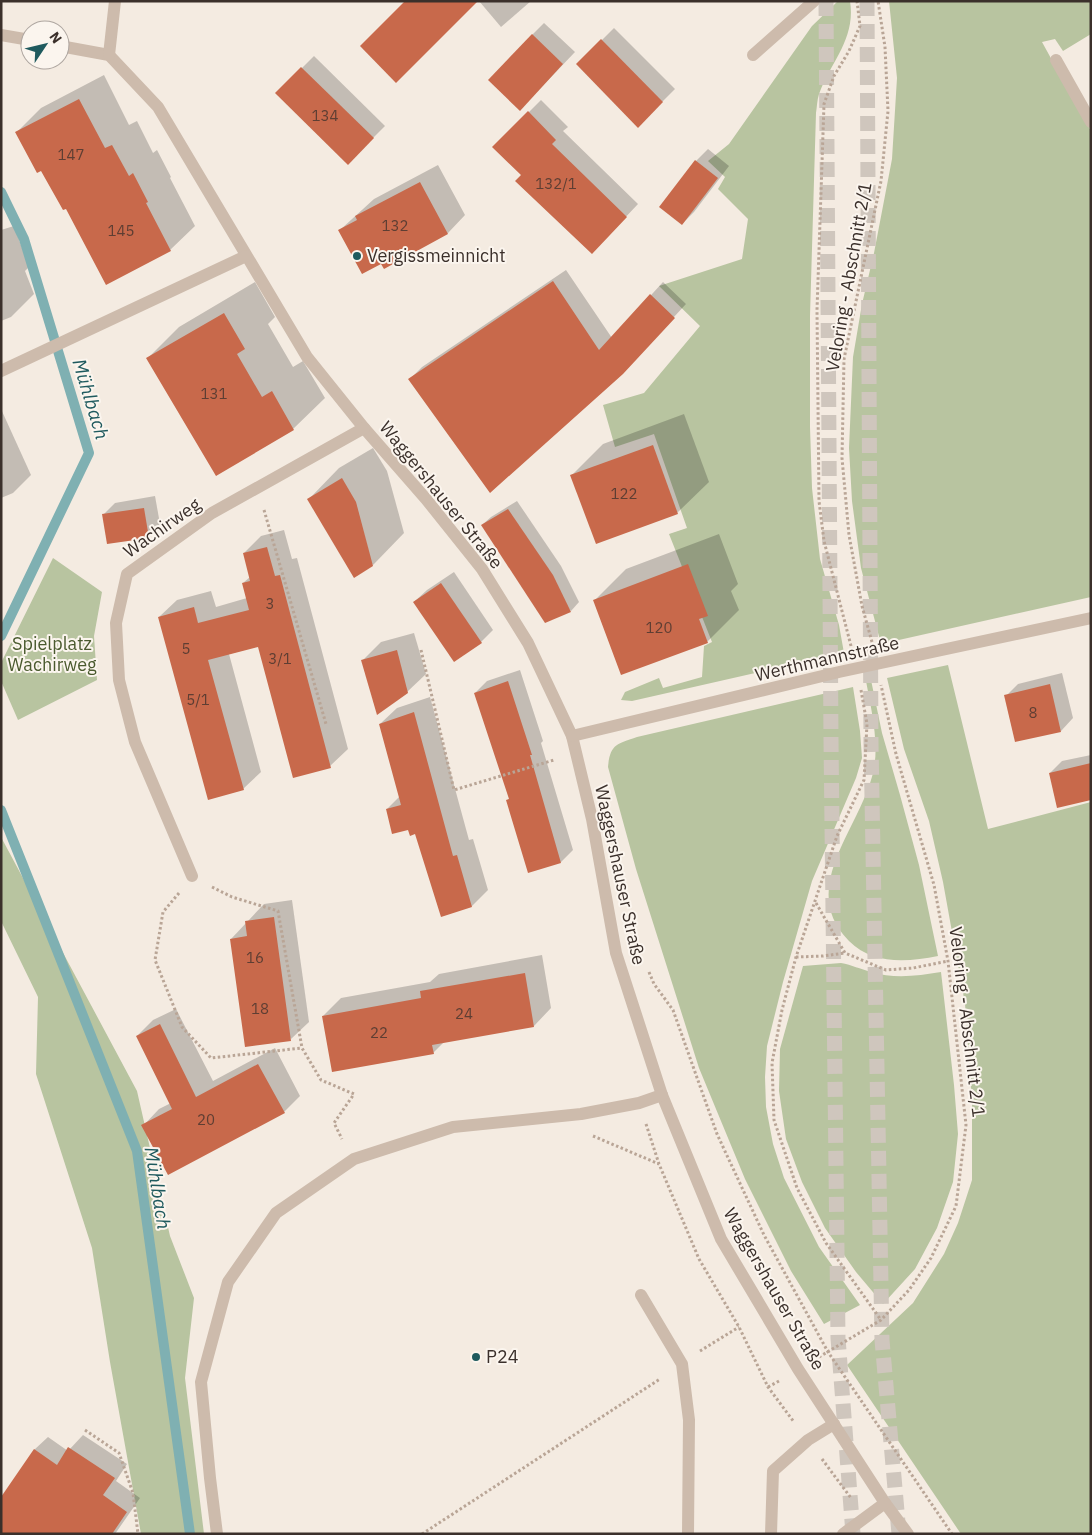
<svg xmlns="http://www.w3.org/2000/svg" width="1092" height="1535" font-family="'IBM Plex Sans',sans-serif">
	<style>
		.green { fill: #b8c4a0 }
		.shadow { fill: #0003 }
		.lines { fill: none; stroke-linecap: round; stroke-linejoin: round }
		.stream { stroke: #7fb0b2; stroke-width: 10 }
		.building { fill: #c8694b }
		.highway-tunnel { stroke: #cfc6bd; stroke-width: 15; stroke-dasharray: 15 8; stroke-linecap: butt }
		.path { stroke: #b9a596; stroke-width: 3; stroke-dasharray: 2.5 2.5; stroke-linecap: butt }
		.minor { stroke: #cdbbac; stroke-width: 12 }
		.poi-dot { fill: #1f5a5e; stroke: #fbf5ee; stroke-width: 2 }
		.labels { text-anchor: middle; stroke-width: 4; stroke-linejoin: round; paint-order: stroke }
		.number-label { font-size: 15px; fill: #5e3e33 }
		.poi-label { font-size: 18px; fill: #3b302b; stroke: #fbf5ee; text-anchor: start }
		.street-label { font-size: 18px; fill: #3b302b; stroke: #fbf5ee }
		.park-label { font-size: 18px; fill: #4a5a2e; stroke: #fbf5ee }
		.water-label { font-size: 19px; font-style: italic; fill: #1f5a5e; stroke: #fbf5ee }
	</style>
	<rect width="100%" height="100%" fill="#f4ebe1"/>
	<g class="green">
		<path d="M838 1H850C856 39 831 61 819 94 817 100 817 107 816 113L810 316V427L812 488 820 559 839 625 844 653 632 701 621 700 625 692 659 678 663 688 702 677 704 646 712 642 669 534 687 528 654 434 615 447 603 405 644 393 700 326 659 286 742 259 748 219 718 189 725 177 708 161 729 144 812 26Z"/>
		<path d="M889 1H1091V34L1063 51 1055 39 1042 42 1091 131V597L881 644 861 568 852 501 849 448 853 357 862 304 874 253 892 159 897 78Z"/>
		<path d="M53 558 102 592 94 636 97 680 18 720 1 681V663Z"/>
		<path d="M948 665 988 829 1091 802V1534H961L847 1365 913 1303 944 1254 958 1223 972 1180V1103L965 1004 943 882 929 821 904 749 887 678Z"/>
		<path d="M871 680 882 733 900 795 919 865 938 956C907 962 873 965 849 941 795 887 864 825 874 768 879 741 871 708 866 681Z"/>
		<path d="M853 687 860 731 862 758 856 778 812 881 783 982 767 1046 765 1077 766 1107 773 1144 784 1178 819 1247 860 1305 824 1324 791 1271 745 1179 699 1068 636 869 608 767C610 744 617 744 637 737Z"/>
		<path d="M1 837 137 1091 170 1236 194 1298 185 1378 204 1534H141L110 1362 92 1248 36 1074 38 997 1 921Z"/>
		<path d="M841 963C852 965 860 969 871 972 894 979 917 976 941 972L954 1085 958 1134 953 1182 937 1228 915 1269 883 1304 856 1272 825 1228 802 1182 786 1139 779 1091 780 1049 803 966Z"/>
	</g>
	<g class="shadow">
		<path d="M479 1H531L501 27Z"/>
		<path d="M544 23 575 52 532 97V35Z"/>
		<path d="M614 28 675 89 638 126 578 64Z"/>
		<path d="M314 56 385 126 348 163 277 93Z"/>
		<path d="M104 75 129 125 137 121 153 153 157 150 171 177 170 178 195 226 170 250 66 207 17 132 41 108Z"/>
		<path d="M541 100 568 127 563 131 638 204 604 240 522 175 494 147Z"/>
		<path d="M708 149 729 166 694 212 682 224 696 161Z"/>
		<path d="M438 165 465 215 448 233 384 267 382 263 340 230 374 199Z"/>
		<path d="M14 226 29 267 25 271 34 294 11 317 1 321V230Z"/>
		<path d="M566 270 612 338 663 282 686 304 635 359 410 379 422 367Z"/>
		<path d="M255 282 275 317 268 324 293 367 303 361 325 398 293 429 148 358 179 327Z"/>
		<path d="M1 409 31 475 13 493 1 498Z"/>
		<path d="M684 414 709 482 677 513 572 475 603 444Z"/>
		<path d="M373 448 387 471 404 533 373 565 308 500 339 468Z"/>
		<path d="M155 496 160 524 148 536 103 515 115 503Z"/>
		<path d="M517 501 561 566 579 602 571 611 482 525 491 517Z"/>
		<path d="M284 530 292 559 297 558 348 749 330 766 259 646 229 654 261 772 243 789 159 617 177 600 211 591 216 607 247 598 243 583 250 577 244 553 261 536Z"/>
		<path d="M719 534 738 584 731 591 739 610 707 642 595 600 626 569Z"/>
		<path d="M454 572 493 630 481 642 454 660 414 602 427 590Z"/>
		<path d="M414 633 426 674 407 692 363 660 381 642Z"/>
		<path d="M520 670 543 741 541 743 573 850 561 862 529 871 508 800 510 797 475 693 487 681Z"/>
		<path d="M1062 673 1073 718 1061 731 1006 696 1018 684Z"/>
		<path d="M430 697 469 840 473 839 488 890 472 906 442 916 416 833 387 809 400 796 380 724 397 708Z"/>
		<path d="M1091 755V798L1050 773 1062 761Z"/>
		<path d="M292 900 309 1022 291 1039 231 939 264 904Z"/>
		<path d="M542 955 551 1008 534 1026 445 1041 433 1053 323 1016 341 998 430 982 439 974Z"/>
		<path d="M176 1009 213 1081 275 1048 300 1096 284 1112 143 1126 159 1109 171 1103 137 1036 153 1020Z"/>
		<path d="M83 1435 127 1464 116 1481 140 1498 115 1534H1L34 1450 48 1437 68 1451Z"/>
	</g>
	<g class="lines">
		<g class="stream">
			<path d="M1 192 24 239 89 453 1 636"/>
			<path d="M1 810 137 1151 190 1534"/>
		</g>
	</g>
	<g class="building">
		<path d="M405 1H478L396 83 360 46Z"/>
		<path d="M532 34 563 64 520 111 488 80Z"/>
		<path d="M601 39 663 102 638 128 576 64Z"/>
		<path d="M301 67 374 138 348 165 275 93Z"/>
		<path d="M79 99 105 148 112 145 129 176 133 173 148 202 146 203 171 251 106 285 66 209 63 210 41 171 37 173 15 132Z"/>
		<path d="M528 111 556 140 552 144 627 217 592 254 515 181 521 175 492 147Z"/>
		<path d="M695 160 718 178 682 225 659 207Z"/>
		<path d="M420 182 448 234 384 269 381 264 362 274 338 230 357 220 355 216Z"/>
		<path d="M553 281 599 350 650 294 675 318 623 374 490 493 408 379Z"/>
		<path d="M224 313 245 349 237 354 262 397 272 391 294 430 216 476 146 358Z"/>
		<path d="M653 445 678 514 596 544 570 475Z"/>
		<path d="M342 478 356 502 373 566 354 578 307 499Z"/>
		<path d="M144 508 149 538 107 544 102 514Z"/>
		<path d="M508 509 553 575 571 612 545 623 481 525Z"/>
		<path d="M267 547 275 576 280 575 331 768 293 778 258 647 208 660 244 790 208 800 158 617 194 607 198 623 249 610 242 583 250 581 243 553Z"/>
		<path d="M688 564 708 616 699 619 708 643 621 675 593 600Z"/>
		<path d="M441 583 482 643 454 662 413 602Z"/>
		<path d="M397 650 408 693 377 715 361 660Z"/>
		<path d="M508 681 532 755H530L561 863 528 873 506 800 509 799 474 693Z"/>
		<path d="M1050 684 1061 732 1015 742 1004 695Z"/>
		<path d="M414 712 453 856 457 855 472 907 441 917 415 834 410 836 408 830 392 834 386 809 401 805 379 724Z"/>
		<path d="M1091 763V800L1057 808 1049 773Z"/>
		<path d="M274 917 291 1041 245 1047 230 939 247 936 245 921Z"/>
		<path d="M525 973 534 1027 432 1045 434 1054 332 1072 322 1016 421 998 420 991Z"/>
		<path d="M160 1024 196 1097 258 1064 285 1113 168 1175 141 1125 172 1109 136 1036Z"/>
		<path d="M68 1447 115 1478 103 1495 127 1512 112 1534H1V1497L34 1449 57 1465Z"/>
	</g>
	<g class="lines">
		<g class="highway-tunnel">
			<path d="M826 1 831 740 838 1338 853 1534"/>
			<path d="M867 1 871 743 882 1340 899 1534"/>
		</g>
		<g class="path">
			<path d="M264 510 326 724"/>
			<path d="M872 642 862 606 849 535 842 458 844 359 881 181 888 111 885 47 878 1"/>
			<path d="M851 646 824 541 819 501 817 310 824 104 834 76 849 51 860 26 857 1"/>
			<path d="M421 650 454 790 554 760"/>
			<path d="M861 690 867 724 864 780 837 836 796 957 782 1010 772 1063 774 1120 797 1188 826 1243 881 1320"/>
			<path d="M212 887 232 897 278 911 302 1048 321 1080 354 1094 334 1123 342 1139"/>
			<path d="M179 893 163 912 155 960 182 1027 211 1058 302 1048"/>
			<path d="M816 903 845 953 886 970 913 968 948 961"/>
			<path d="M796 957 823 956 845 953"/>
			<path d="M649 972 654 984 673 1010 717 1134 764 1235 828 1352 952 1534"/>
			<path d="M646 1124 659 1164 699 1259 739 1327 768 1387 794 1422"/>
			<path d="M593 1136 659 1164"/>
			<path d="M700 1351 739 1327"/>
			<path d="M819 1357 881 1320 909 1290 931 1258 956 1206 966 1125 948 961 934 885 896 754 881 685"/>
			<path d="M768 1387 779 1381"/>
			<path d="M85 1430 119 1453 133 1493 138 1534"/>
			<path d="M822 1459 851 1498"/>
			<path d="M422 1534 660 1379"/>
		</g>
		<g class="minor">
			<path d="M1 35 30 40"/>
			<path d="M60 46 109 55 158 107 307 357 364 428 426 499 482 569 528 643 572 736 592 819 616 953 662 1095 721 1239 798 1369 885 1503 908 1534"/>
			<path d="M109 55 115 1"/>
			<path d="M753 55 814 1"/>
			<path d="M1056 60 1091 122"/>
			<path d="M1 371 246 256"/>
			<path d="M572 736 839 672 1091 618"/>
			<path d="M192 876 135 742 119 680 116 623 127 574 212 513 364 428"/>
			<path d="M641 1295 682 1364 689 1420 688 1534"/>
			<path d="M217 1534 210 1478 201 1382 228 1282 276 1213 354 1159 453 1127 581 1114 639 1103 662 1095"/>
			<path d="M771 1534 773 1471 808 1440 834 1424"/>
			<path d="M843 1534 885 1503"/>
		</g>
	</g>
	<g class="poi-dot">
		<circle cx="357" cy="256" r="5"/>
		<circle cx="476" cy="1357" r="5"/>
	</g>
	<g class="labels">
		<g class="number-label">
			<text x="325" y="121">134</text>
			<text x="71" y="160">147</text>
			<text x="556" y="189">132/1</text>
			<text x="395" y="231">132</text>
			<text x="121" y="236">145</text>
			<text x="214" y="399">131</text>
			<text x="624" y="499">122</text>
			<text x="270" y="609">3</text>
			<text x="659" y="633">120</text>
			<text x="186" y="654">5</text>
			<text x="280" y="664">3/1</text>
			<text x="198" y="705">5/1</text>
			<text x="1033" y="718">8</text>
			<text x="255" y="963">16</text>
			<text x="260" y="1014">18</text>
			<text x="464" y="1019">24</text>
			<text x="379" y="1038">22</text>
			<text x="206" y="1125">20</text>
		</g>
		<g class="poi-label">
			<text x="367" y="262">Vergissmeinnicht</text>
			<text x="486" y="1363">P24</text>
		</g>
		<g class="street-label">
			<text transform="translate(849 277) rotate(-80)" y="6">Veloring - Abschnitt 2/1</text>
			<text transform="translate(441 495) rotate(51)" y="6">Waggershauser Straße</text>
			<text transform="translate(162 528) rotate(-35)" y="6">Wachirweg</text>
			<text transform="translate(827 659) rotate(-13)" y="6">Werthmannstraße</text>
			<text transform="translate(620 875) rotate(78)" y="6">Waggershauser Straße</text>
			<text transform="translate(967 1022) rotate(83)" y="6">Veloring - Abschnitt 2/1</text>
			<text transform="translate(774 1289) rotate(60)" y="6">Waggershauser Straße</text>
		</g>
		<g class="park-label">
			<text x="52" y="650">Spielplatz<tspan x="52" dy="21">Wachirweg</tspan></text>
		</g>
		<g class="water-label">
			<text transform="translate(91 399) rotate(73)" y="7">Mühlbach</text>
			<text transform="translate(158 1188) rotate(81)" y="7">Mühlbach</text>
		</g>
	</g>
	<rect width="1092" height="1535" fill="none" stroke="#3b302b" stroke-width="5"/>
	<g transform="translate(45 45) rotate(55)"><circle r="24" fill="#fbf5ee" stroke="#aea6a0"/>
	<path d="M0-4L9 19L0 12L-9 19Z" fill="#1f5a5e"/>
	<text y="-8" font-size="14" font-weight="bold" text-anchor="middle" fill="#3b302b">N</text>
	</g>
</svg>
